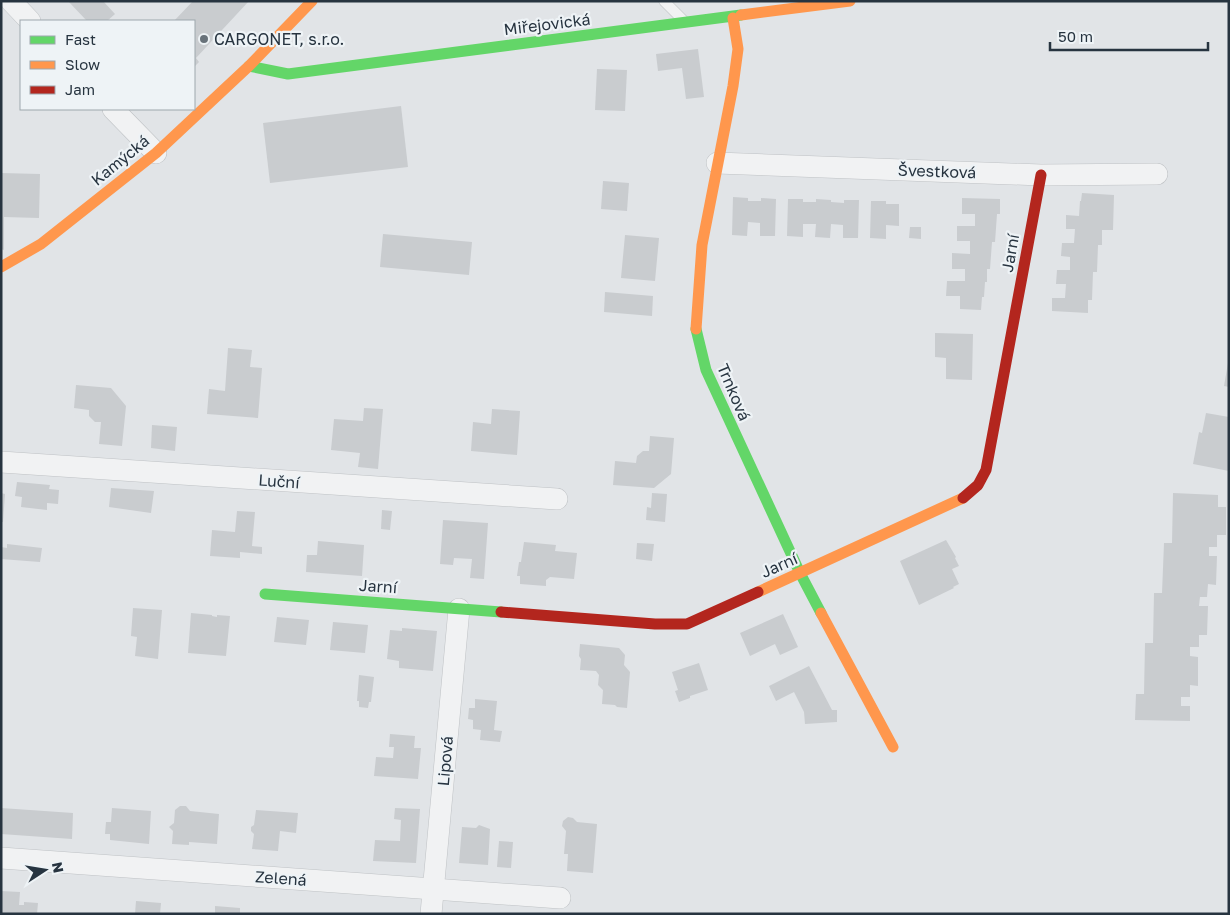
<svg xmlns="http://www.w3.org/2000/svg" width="1230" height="915" font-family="'Golos Text',sans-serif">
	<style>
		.building { fill: #c9cccf }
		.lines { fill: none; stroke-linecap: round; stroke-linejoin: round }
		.lane-casing { stroke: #bfc2c5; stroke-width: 11 }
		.street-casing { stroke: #bfc2c5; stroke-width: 22 }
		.lane { stroke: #f1f2f3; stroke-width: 10 }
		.street { stroke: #f1f2f3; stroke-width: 21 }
		.fast { stroke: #63d668; stroke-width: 11 }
		.slow { stroke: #ff974d; stroke-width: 11 }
		.jam { stroke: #b3261e; stroke-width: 11 }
		.poi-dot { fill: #68727a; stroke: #eef3f6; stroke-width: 2 }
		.labels { text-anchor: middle; stroke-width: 4.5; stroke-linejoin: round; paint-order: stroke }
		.street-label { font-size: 16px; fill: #273440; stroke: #eef3f6 }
		.poi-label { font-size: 16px; fill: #273440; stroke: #eef3f6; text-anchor: start }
	</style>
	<rect width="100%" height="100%" fill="#e1e4e7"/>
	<g class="building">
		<path d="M68 1H103L115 14 107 21H87Z"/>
		<path d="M193 1H249L196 58 199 62 194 67V21H174Z"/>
		<path d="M698 49 704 97 686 99 682 68 658 71 656 54Z"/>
		<path d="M597 69 627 70 625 111 595 110Z"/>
		<path d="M401 106 408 167 270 183 263 123Z"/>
		<path d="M1 173 40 174 39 218 4 217V250L1 249Z"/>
		<path d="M603 181 629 183 627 211 601 209Z"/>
		<path d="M1082 193 1114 195 1113 230H1102V245H1098L1097 272H1093L1092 300H1088V313L1052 311V298H1065L1066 284H1056L1057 270H1070V257L1061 256 1062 243H1074L1075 229H1066V215L1079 216 1080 201H1081Z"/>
		<path d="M733 197 748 198V201H761V198L776 199 775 236H760V223L748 222 747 236 732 235Z"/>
		<path d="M962 198 1000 199V214H997L995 242H992L990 269H987V282H985L984 297H982L981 310 960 309V296H946L947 281H965V269H952V253L970 254V241H957V226H975V214H962Z"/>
		<path d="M788 199H803V202H816V199L831 200V202L844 203V200H859L858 238H843V225L831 224 830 238 815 237 816 224H803V237L787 236Z"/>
		<path d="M871 201H886V204H899V226L886 225V239L870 238Z"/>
		<path d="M910 227H921V239L909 238Z"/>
		<path d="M383 234 472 242 469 275 380 267Z"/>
		<path d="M625 235 659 238 655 281 621 278Z"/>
		<path d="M605 292 653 296 652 316 604 312Z"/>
		<path d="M935 333 973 334 972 380 946 379V358L935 357Z"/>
		<path d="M228 348 252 350 250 367 262 368 258 418 207 414 209 389 225 391Z"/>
		<path d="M1228 363H1229V387L1224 386Z"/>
		<path d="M76 385 111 388 126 406 122 446 99 444 101 422H95L89 416V410L74 408Z"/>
		<path d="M364 408 383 409 378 469 358 467 360 453 331 450 334 419 363 421Z"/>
		<path d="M492 409 520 411 517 455 471 451 473 422 491 424Z"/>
		<path d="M1206 413 1229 417V471L1193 464 1199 432 1202 433Z"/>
		<path d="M152 425 177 427 175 451 151 448Z"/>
		<path d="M650 436 674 438 671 474 654 488 613 485 615 461 636 463 637 456 643 451H649Z"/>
		<path d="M17 482 50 485 49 489 59 490 58 504 47 503V510L21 507 22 497 15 496Z"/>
		<path d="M111 488 154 491 151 513 109 507Z"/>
		<path d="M1 493 5 494 3 522H1Z"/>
		<path d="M652 493 667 494 665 522 646 520 647 507 651 508Z"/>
		<path d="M1173 493 1218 495V507H1226V535H1217V547H1209V556H1217L1216 585 1208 584 1207 597H1200L1199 606H1208L1207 635H1199V647H1190V656L1198 657V686L1190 685V697H1181V706H1190V721L1135 720 1136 694H1144L1145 643H1153L1154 593H1162L1164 543H1172Z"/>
		<path d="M382 510 392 511 390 530 381 529Z"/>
		<path d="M237 511 255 512 252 546 262 547V554L240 552V558L210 556 212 530 235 532Z"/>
		<path d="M443 520 488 523 484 579 470 578 472 559 454 558 453 565 440 564Z"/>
		<path d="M946 540 956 557 955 558 959 566 952 569 959 584 953 587 954 588 919 605 900 561Z"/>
		<path d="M318 541 364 545 362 576 306 572 307 555H317Z"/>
		<path d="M524 542 556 545 555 551 577 553 574 579 550 577 546 580V586L520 584V576H517L519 562H521Z"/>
		<path d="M637 543 654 544 652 561 636 559Z"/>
		<path d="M7 544 42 548 40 562 1 559V547L7 548Z"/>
		<path d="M133 608 162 610 158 659 135 656 137 637 131 636Z"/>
		<path d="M191 613 212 615V616L217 617V615L230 616 226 656 188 653Z"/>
		<path d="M783 614 798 647 780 655 775 644 750 656 740 633Z"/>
		<path d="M277 617 309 620 306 645 274 642Z"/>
		<path d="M333 622 368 625 365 653 330 650Z"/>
		<path d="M402 628 437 631 433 671 399 668V661L387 659 390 630 402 631Z"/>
		<path d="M580 644 619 648 625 655 624 665 630 672 627 708 617 707 615 705 602 704 603 690 598 685 599 675 596 671 580 670 581 659 579 656Z"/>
		<path d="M699 663 708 690 690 696V698L679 702 675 691 678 690 672 672Z"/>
		<path d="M809 666 832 710H837V722L805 724 804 712 794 692 776 701 769 686Z"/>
		<path d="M359 675 374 677 371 702H369L368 708 359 707V701H357Z"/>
		<path d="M475 699 497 701 494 730 502 731 500 742 480 740 481 730 473 729V720L468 719 469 708H475Z"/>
		<path d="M390 734 415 736 414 748H421L418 779 374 776 376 757 393 758 394 747H389Z"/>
		<path d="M180 806H186L190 811 219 814 217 844 189 842V845L172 844 173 831 169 827 174 823 175 810Z"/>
		<path d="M1 808 73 813 72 839 1 834Z"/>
		<path d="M112 808 151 811 149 844 110 840V834H105L106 822H111Z"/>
		<path d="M395 808 420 809 416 863 373 861 375 840 400 841 401 820 394 819Z"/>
		<path d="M256 810 298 813 296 833 280 831 278 851 252 849 254 834 251 831V827L254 825Z"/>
		<path d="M568 817 573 818 577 822 597 824 593 873 567 871 568 854H564L566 831 562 826 563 821Z"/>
		<path d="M479 825 490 829 488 865 459 863 462 827 476 828Z"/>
		<path d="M499 841 513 842 511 868 497 867Z"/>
		<path d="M1 891 20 892 19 905H24V902L38 903 37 914H1Z"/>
		<path d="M136 901 161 903 160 914H135Z"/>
		<path d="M215 906 240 908V914H215Z"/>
	</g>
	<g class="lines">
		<defs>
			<path id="lane" d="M664 1 683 20"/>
			<g id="street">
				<path d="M11 1 30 21"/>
				<path d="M113 109 156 153"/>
				<path d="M717 163 1041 175 1157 174"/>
				<path d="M1 462 557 499"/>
				<path d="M1 858 560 898"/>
				<path d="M431 914 459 609"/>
			</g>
		</defs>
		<use href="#lane" class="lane-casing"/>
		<use href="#street" class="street-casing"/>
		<use href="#lane" class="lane"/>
		<use href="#street" class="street"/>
		<g class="fast">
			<path d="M249 66 288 74 741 15"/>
			<path d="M696 329 706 370 800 573 821 613"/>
			<path d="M265 594 501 612"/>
		</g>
		<g class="slow">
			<path d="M741 15 850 1"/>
			<path d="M1 267 41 244 156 153 249 66 312 1"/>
			<path d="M696 329 702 245 733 86 738 49 733 18"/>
			<path d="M758 592 963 498"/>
			<path d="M821 613 893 747"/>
		</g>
		<g class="jam">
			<path d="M963 498 978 485 986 470 1041 175"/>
			<path d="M501 612 655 624H687L758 592"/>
		</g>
	</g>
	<circle class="poi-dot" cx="204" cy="39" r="5"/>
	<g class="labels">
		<g class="street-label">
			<text transform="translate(547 24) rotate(-7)" y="6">Miřejovická</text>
			<text transform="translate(120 160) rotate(-39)" y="6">Kamýcká</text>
			<text transform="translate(937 171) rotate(2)" y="6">Švestková</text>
			<text transform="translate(1010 253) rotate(-80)" y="6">Jarní</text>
			<text transform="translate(734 392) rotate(67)" y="6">Trnková</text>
			<text transform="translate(279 481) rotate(4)" y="6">Luční</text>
			<text transform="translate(779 565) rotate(-24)" y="6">Jarní</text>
			<text transform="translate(378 586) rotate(4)" y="6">Jarní</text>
			<text transform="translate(445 761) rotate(-85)" y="6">Lipová</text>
			<text transform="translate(281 878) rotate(4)" y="6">Zelená</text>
		</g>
		<g class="poi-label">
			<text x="214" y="45">CARGONET, s.r.o.</text>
		</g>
	</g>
	<rect width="1230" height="915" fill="none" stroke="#273440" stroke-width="5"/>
	<rect x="20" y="20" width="175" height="90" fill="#eef3f6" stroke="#9ea7ad"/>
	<rect x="30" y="36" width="25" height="8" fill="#63d668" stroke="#9ea7ad"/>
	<text x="65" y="45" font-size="15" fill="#273440">Fast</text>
	<rect x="30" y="61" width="25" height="8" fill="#ff974d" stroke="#9ea7ad"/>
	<text x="65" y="70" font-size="15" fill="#273440">Slow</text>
	<rect x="30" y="86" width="25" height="8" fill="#b3261e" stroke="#9ea7ad"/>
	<text x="65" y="95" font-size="15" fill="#273440">Jam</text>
	<g transform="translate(45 870) rotate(78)" stroke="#eef3f6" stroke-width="4" paint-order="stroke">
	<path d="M0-4L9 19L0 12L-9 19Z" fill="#273440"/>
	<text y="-8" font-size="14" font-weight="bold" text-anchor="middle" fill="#273440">N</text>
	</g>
	<path d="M1050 42v8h158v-8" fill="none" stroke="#273440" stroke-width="2.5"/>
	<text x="1058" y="42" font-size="15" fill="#273440" stroke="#eef3f6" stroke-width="4" paint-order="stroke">50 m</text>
</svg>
